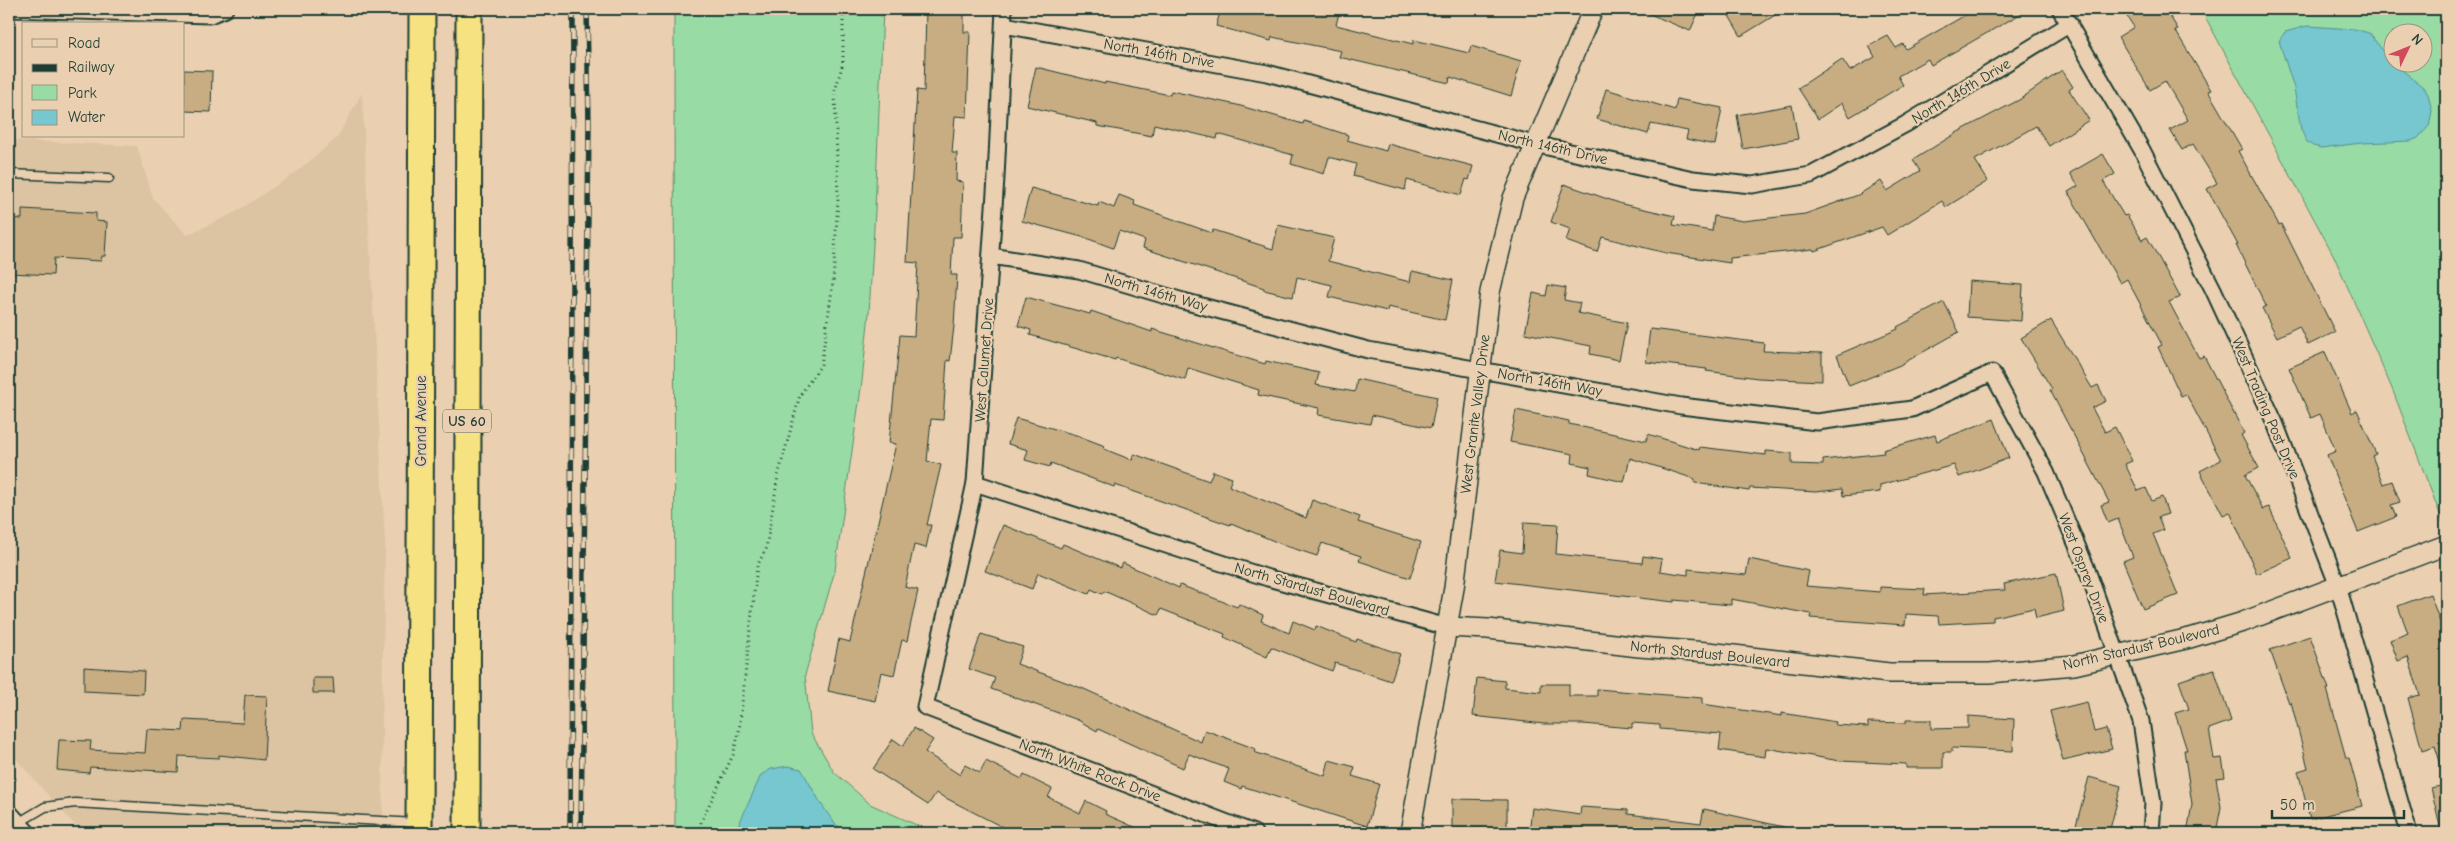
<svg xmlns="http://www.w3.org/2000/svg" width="2455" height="842" font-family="'Comic Neue',sans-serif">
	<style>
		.built { fill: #dcc3a1 }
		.green { fill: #99dba5; stroke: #5c8c6c; fill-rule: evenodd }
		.water { fill: #76c7cf; stroke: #539091 }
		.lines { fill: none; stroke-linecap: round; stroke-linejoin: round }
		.stream { stroke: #539091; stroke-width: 5 }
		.building { fill: #c9ad82; stroke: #1f3d34 }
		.service-casing { stroke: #1f3d34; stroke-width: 11 }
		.minor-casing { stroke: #1f3d34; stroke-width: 19 }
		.tertiary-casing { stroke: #1f3d34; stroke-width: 22 }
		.trunk-casing { stroke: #1f3d34; stroke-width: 29 }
		.path { stroke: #1f3d34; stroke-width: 3; stroke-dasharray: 1 4; stroke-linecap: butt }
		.service { stroke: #ead0b1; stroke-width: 8 }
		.minor { stroke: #ead0b1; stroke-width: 15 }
		.tertiary { stroke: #ead0b1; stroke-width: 19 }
		.trunk { stroke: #f6e281; stroke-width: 25 }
		.rail-casing { stroke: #1f3d34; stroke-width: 5.5 }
		.rail { stroke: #ead0b1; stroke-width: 4; stroke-dasharray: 11; stroke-linecap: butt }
		.labels { text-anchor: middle; stroke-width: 4.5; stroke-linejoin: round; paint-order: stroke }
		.shield { fill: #ead0b1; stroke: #5c695a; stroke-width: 1 }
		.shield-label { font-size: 14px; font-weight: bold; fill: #1f3d34 }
		.street-label { font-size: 15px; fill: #1f3d34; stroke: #ead0b1 }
	</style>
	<rect width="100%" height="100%" fill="#ead0b1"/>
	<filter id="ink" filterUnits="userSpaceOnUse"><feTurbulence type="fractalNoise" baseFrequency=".02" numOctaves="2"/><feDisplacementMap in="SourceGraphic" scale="10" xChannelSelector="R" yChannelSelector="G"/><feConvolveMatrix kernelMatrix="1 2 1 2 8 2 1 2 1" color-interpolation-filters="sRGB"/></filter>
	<g filter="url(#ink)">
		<path class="built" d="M362 93 385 542 382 717 383 833H82L9 751V140L137 146 153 198 187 235 236 212 295 173 337 138Z"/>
		<g class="green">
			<path d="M674 9H883L875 211 869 313 862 381 835 570 805 675 811 733 834 772 870 804 934 833H675Z"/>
			<path d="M2201 9H2446V530L2393 391 2334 256ZM2392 32H2422V62H2392Z"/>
		</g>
		<g class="water">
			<path d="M2307 26 2354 29 2369 33 2392 62 2423 87 2428 94 2432 111 2429 126 2418 138 2411 141 2362 143 2321 148 2313 146 2307 142 2301 130 2294 88 2279 41 2285 32Z"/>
			<path d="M788 766 801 769C811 784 832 830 849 833H735L761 775 771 769Z"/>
		</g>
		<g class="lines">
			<path class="stream" d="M9 774 14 779"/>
		</g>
		<g class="building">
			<path d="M926 9H964V32H970L967 117 955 116 952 153H957L956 181 963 182 961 237H953L951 275H957L954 326 950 361 947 360 943 420 931 419 927 461 941 465 927 525H931L926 548 914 545 905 587 918 590 907 641 902 640 894 675 881 672 875 701 828 691 839 639 850 642 896 444 889 443 900 335 914 336 918 263 907 262 917 90 924 91Z"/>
			<path d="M1221 9H1320L1339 13 1336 25 1413 44 1414 40 1469 53 1471 46 1521 61 1511 96 1450 77 1449 83 1339 57 1341 51 1272 37 1271 41 1216 26Z"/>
			<path d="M1638 9H1700L1690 31Z"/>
			<path d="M1725 9H1785L1741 36Z"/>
			<path d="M1967 9H2029L1931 65 1928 59 1898 76 1903 85 1850 117 1842 103 1818 119 1798 88 1842 59 1850 71 1875 57 1869 46 1888 36 1896 48 1903 44 1906 49 1969 13Z"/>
			<path d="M2122 9H2165L2178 29 2175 30 2211 90 2208 91 2242 149 2238 151 2279 225 2281 224 2335 332 2308 345 2299 326 2277 337 2262 308 2266 306 2236 245H2238L2207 189 2217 183 2193 144 2182 150 2170 130 2188 120 2165 81 2150 90 2118 37 2134 27Z"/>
			<path d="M1036 67 1105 84V82L1170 95 1171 91 1237 105 1303 124 1304 121 1348 135 1347 140 1386 151 1388 144 1473 166 1469 180 1466 179 1461 195 1407 180 1405 190 1353 176 1356 164 1329 157 1324 174 1291 164 1293 155 1218 134 1217 139 1154 124 1152 136 1097 126V123L1027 106Z"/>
			<path d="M184 70 212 71 211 112 184 111Z"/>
			<path d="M2062 70 2073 87 2069 90 2089 120 2049 146 2036 126 1975 160 1988 181 1946 207 1942 201 1887 235 1882 227 1814 251 1813 249 1730 258V263L1666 253 1602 237 1597 252 1566 241 1570 229 1551 222 1564 184 1622 204 1675 216 1673 225 1712 231 1714 216 1743 221 1805 214 1858 195 1881 181 1887 191 1920 171 1913 160 1958 132 2019 100Z"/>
			<path d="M1606 89 1675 110 1677 99 1722 108 1715 145 1686 139 1688 131 1651 124 1648 134 1597 119Z"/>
			<path d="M1792 105 1798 139 1743 149 1737 115Z"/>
			<path d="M2103 154 2115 174 2103 181 2124 216 2127 215 2142 240 2147 237 2160 260 2180 297 2169 302 2199 358 2204 356 2244 433 2241 435 2259 468 2245 475 2263 509 2269 507 2292 558 2257 574 2230 512 2223 515 2200 471 2221 460 2186 394 2181 396 2158 347 2162 345 2127 279 2120 283 2068 192 2078 186 2070 173Z"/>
			<path d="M1031 188 1098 206 1099 202 1114 208 1119 195 1135 201 1134 205 1212 233 1213 230 1273 249 1278 225 1334 238 1328 261 1410 282 1412 271 1453 280 1445 320 1388 307 1387 311 1329 297 1332 285 1297 277 1293 297 1264 290V288L1143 248 1145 240 1119 231 1113 248 1086 238 1022 221Z"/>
			<path d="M22 209 96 213V221L107 222 105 256H102L101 261 54 258 53 275 9 273V218L22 219Z"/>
			<path d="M1969 281 2023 285 2021 321 1967 317Z"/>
			<path d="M1548 285 1566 288 1564 300 1580 303 1578 313 1627 323 1619 360 1590 354 1591 346 1525 333 1533 293 1546 296Z"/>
			<path d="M1026 297 1090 314 1091 311 1152 332V329L1265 364 1266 361 1319 373 1316 385 1355 392 1357 379 1437 397 1431 428 1372 415 1370 424 1318 415 1319 408 1258 395 1259 390 1188 368 1185 380 1116 358 1115 360 1030 335 1031 330 1018 326Z"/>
			<path d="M1944 302 1959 332 1900 365 1849 386 1837 355 1898 329 1897 327Z"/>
			<path d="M2051 320 2092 388 2098 385 2106 401 2092 408 2105 432 2115 427 2132 461 2125 464 2138 491 2146 488 2152 501 2162 497 2168 514 2158 517 2163 530 2153 534 2178 595 2143 609 2123 561 2133 557 2118 519 2108 523 2101 505 2109 502 2050 390 2052 389 2021 338Z"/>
			<path d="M1650 329 1764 343 1763 351 1822 353V381L1758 378 1706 371 1707 369 1646 362Z"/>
			<path d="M2325 352 2352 413 2357 410 2376 454 2372 456 2383 484 2392 481 2400 502 2391 505 2396 517 2358 532 2327 455 2336 451 2320 414 2311 418 2289 368Z"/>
			<path d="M1516 410 1569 421V424L1646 441 1648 434 1699 450 1700 447 1766 455V451L1792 453V464L1823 465V460L1884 453 1883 450 1935 435 1937 441 1994 419 2009 458 1959 477 1954 465 1880 485V492L1843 496 1842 489 1816 492 1750 488 1749 491 1695 483V479L1630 458 1624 482 1589 474 1590 467 1572 463 1573 454 1510 442Z"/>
			<path d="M1016 418 1076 435 1105 446 1104 449 1132 460 1134 454 1209 481 1213 471 1232 478 1229 486 1306 518 1312 500 1360 517 1358 522 1421 542 1410 578 1359 561 1361 556 1322 543 1317 556 1286 546 1231 523 1230 525 1115 485 1114 487 1051 463 1050 467 1025 460 1028 450 1008 444Z"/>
			<path d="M1524 522 1558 524 1556 554 1642 563 1643 556 1662 559 1660 571 1688 575V569L1746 575 1749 559 1809 571 1806 586 1880 592V587L1925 589 1924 595 2005 590 2004 584 2056 573 2064 611 2036 618 2034 608 1993 617V621L1939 624 1938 616 1906 614 1905 625 1810 618 1811 614 1731 599V605L1674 600V602L1495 581 1500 550 1522 553Z"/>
			<path d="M1003 525 1061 548 1063 544 1120 568 1123 563 1179 588 1180 585 1237 607 1239 604 1263 615 1261 621 1289 633 1293 621 1315 630 1316 626 1356 642 1357 639 1400 654 1391 681 1335 663 1332 671 1271 647 1267 657 1224 637 1225 634 1161 609 1158 615 1104 591 1102 594 1091 589 1089 594 1038 573 1032 589 985 571Z"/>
			<path d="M2430 594 2446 639V771H2443L2435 746 2422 750 2408 698 2420 695 2408 657 2398 661 2390 640 2408 633 2398 606Z"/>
			<path d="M981 634 1023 647 1017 664 1084 689 1201 742 1205 730 1256 749 1254 752 1325 776 1329 760 1355 767 1352 776 1379 784 1367 826 1242 786 1241 789 1224 782 1229 769 1189 754 1183 768 1098 729 1097 731 1078 720 991 689 995 678 969 669Z"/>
			<path d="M2310 636 2329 689H2327L2346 758H2349L2362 806 2310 819 2298 771 2308 768 2291 702 2289 703 2270 650Z"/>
			<path d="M84 667 144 671 143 694 84 691Z"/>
			<path d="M2214 669 2231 721 2209 729 2214 759 2222 758 2225 777 2216 778 2221 807 2216 833H2187L2192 804 2184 750H2187L2175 713 2189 709 2179 681Z"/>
			<path d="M313 678H333L334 693H313Z"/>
			<path d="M1477 678 1505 681V688L1541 692V684H1569V696H1597V689L1702 698V704L1782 716V713L1836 722 1835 725 1868 727V722L1906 723V720H1931V729L1968 728V716L2014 719 2013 751 1952 748V752H1943V768H1906V764L1840 761 1766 748 1765 757 1719 750 1721 734 1660 729V725L1632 723V728L1583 724H1544L1473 716Z"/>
			<path d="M245 695 267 696 264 760 219 755V758L179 756 178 772 90 767 89 773 57 770 59 740 91 741 90 750 145 753 147 729 183 731 184 720 243 723Z"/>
			<path d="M2087 702 2094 732 2106 729 2112 749 2063 761 2050 711Z"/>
			<path d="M914 728 933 740 925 752 960 775 965 765 980 773 986 761 1022 779 1024 775 1052 789 1048 797 1080 813 1086 801 1106 811 1105 814 1148 833H1014L936 793 928 805 873 769 893 739 903 746Z"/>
			<path d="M2089 777 2121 786 2109 833H2090L2075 829Z"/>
			<path d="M2446 785V829L2441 830 2431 788Z"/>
			<path d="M1452 799 1507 800V833H1452Z"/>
			<path d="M1581 807 1628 810V814L1701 823 1704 809 1784 827 1783 833H1529L1532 808 1580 815Z"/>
		</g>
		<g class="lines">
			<defs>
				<g id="service">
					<path d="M9 174 109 178"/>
					<path d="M18 823 45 807 75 803 415 823"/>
				</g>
				<g id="minor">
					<path d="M9 9 210 15 225 9"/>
					<path d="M1004 9 996 178 975 483 925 707 1254 833"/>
					<path d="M2060 9 2142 150 2213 289 2275 423 2338 586 2409 833"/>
					<path d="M1004 25 1267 73 1534 144 1693 179 1752 185 1811 175 1906 124 2070 24"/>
					<path d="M991 256 1079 270 1183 301 1368 350 1681 406 1817 422 1912 409 1992 373 2046 472 2086 567 2141 721 2153 803 2151 833"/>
					<path d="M975 483 1268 578 1447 627"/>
					<path d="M9 812 28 833"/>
				</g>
				<g id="tertiary">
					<path d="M1447 627 1488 629 1639 647 1708 652 1889 673H1990L2074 665 2190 638 2243 622 2446 545"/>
					<path d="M1410 833 1454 588 1490 292 1513 198 1593 9"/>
				</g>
				<g id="trunk">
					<path d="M419 833 422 9"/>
					<path d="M467 833 469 9"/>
				</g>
			</defs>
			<use href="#service" class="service-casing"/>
			<use href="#minor" class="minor-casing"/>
			<use href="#tertiary" class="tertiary-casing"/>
			<use href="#trunk" class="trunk-casing"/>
			<path class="path" d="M700 833 701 822 733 755 739 732 757 566 766 549 778 476 800 395 821 365 833 283 838 199 835 91 843 63V9"/>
			<use href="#service" class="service"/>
			<use href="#minor" class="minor"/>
			<use href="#tertiary" class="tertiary"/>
			<use href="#trunk" class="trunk"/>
			<defs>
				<g id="rail">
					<path d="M570 833 573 9"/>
					<path d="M581 833 589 124 587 9"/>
				</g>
			</defs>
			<use href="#rail" class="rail-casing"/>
			<use href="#rail" class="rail"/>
		</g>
	</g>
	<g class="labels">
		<rect class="shield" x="443" y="409.5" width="48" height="23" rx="4"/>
		<g class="shield-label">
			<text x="467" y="426">US 60</text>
		</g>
		<g class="street-label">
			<text transform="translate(1159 53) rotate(10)" y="5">North 146th Drive</text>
			<text transform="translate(1961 91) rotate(-31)" y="5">North 146th Drive</text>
			<text transform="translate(1553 147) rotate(13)" y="5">North 146th Drive</text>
			<text transform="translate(1156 292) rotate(16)" y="5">North 146th Way</text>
			<text transform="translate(984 360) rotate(-86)" y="5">West Calumet Drive</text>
			<text transform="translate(1550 382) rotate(10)" y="5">North 146th Way</text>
			<text transform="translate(2266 408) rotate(67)" y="5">West Trading Post Drive</text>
			<text transform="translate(1475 414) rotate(-83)" y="5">West Granite Valley Drive</text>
			<text transform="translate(421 421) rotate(-90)" y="5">Grand Avenue</text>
			<text transform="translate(2084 568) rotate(69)" y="5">West Osprey Drive</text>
			<text transform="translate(1312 589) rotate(16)" y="5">North Stardust Boulevard</text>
			<text transform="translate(2141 647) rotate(-13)" y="5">North Stardust Boulevard</text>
			<text transform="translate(1710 654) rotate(6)" y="5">North Stardust Boulevard</text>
			<text transform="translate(1090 770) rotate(21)" y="5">North White Rock Drive</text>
		</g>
	</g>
	<rect width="2455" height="842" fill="none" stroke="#ead0b1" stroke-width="30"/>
	<rect x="15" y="15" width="2425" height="812" fill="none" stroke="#1f3d34" stroke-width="2" filter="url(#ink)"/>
	<rect x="22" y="22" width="162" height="115" fill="#ead0b1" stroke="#99957f"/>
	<rect x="32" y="39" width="25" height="8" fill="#ead0b1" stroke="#99957f"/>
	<text x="68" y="48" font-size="15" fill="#1f3d34">Road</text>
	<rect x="32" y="64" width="25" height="8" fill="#1f3d34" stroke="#99957f"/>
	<text x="68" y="72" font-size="15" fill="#1f3d34">Railway</text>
	<rect x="32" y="85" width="25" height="15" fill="#99dba5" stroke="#99957f"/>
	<text x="68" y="98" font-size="15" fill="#1f3d34">Park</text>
	<rect x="32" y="110" width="25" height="15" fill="#76c7cf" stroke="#99957f"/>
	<text x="68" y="122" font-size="15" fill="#1f3d34">Water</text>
	<g transform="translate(2408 48) rotate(47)"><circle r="24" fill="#ead0b1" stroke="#99957f"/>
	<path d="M0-4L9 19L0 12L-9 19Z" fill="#d1495b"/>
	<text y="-8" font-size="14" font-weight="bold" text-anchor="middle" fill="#1f3d34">N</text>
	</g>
	<path d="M2272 810v8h132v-8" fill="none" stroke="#1f3d34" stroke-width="2.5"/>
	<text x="2280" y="810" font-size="15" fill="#1f3d34" stroke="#ead0b1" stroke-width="4" paint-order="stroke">50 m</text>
</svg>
